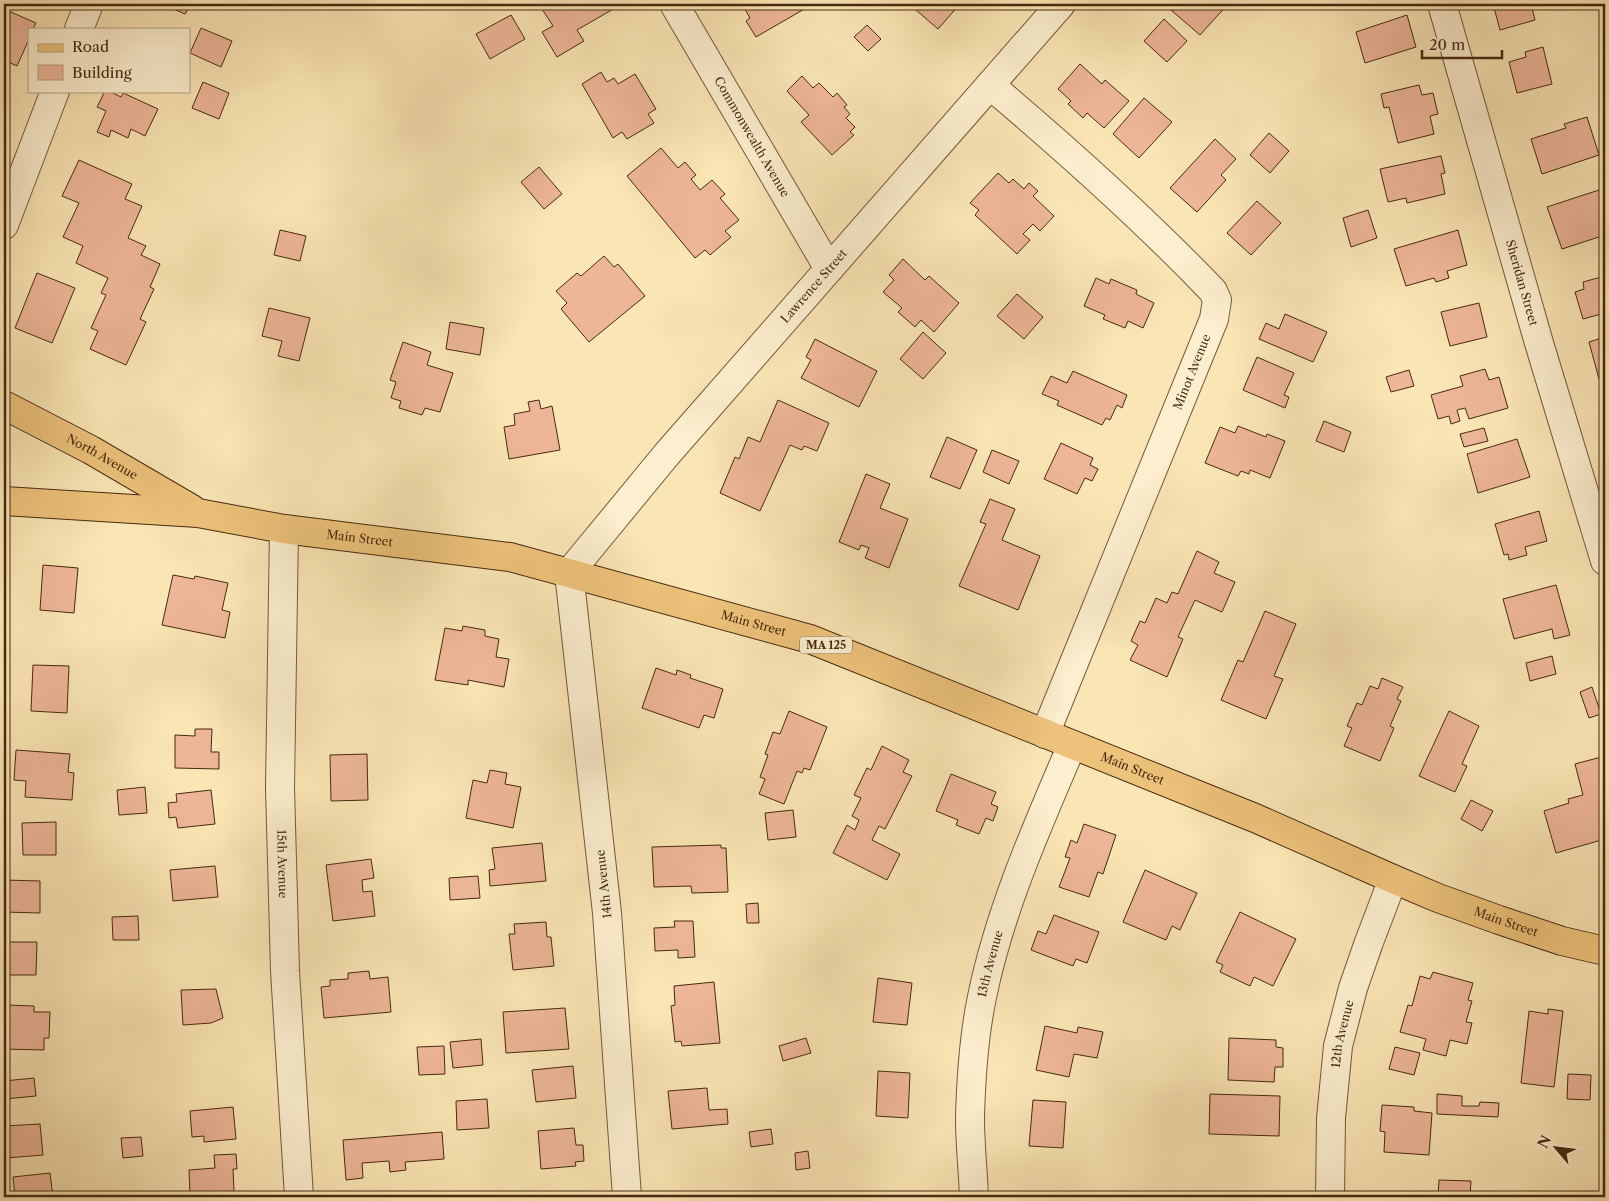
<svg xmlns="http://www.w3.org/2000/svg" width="1609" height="1201" font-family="'Libre Caslon Text',serif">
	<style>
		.building { fill: #edb698; stroke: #472a10 }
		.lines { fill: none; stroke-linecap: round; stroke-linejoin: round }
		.minor-casing { stroke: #745939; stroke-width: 30 }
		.major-casing { stroke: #472a10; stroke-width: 30 }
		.minor { stroke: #fceece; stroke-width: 28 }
		.major { stroke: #edc27a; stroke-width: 28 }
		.labels { text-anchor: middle; stroke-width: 5; stroke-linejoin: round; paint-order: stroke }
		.shield { fill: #fceece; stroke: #7d6549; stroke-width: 1 }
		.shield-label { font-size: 11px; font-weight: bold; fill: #472a10 }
		.street-label { font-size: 12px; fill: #472a10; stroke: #fceece }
	</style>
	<rect width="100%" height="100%" fill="#fae5b4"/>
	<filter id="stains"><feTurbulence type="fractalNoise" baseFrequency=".004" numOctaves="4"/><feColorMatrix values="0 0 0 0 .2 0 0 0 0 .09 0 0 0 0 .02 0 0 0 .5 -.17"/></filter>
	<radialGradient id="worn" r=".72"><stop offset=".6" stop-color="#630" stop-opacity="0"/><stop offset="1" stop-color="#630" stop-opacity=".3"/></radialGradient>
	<g class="building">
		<path d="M162 4H191L185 14Z"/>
		<path d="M551 4H612L615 8 577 30 584 41 557 57 542 32 553 26 542 9Z"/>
		<path d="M748 4H813L756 37 746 21 750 18 743 6Z"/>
		<path d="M909 4H960L938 29Z"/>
		<path d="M1164 4H1228L1200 35Z"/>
		<path d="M1493 4H1531L1535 20 1500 30Z"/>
		<path d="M4 9 36 23 33 29H29V39L17 66 4 60Z"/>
		<path d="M511 15 525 39 490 59 476 34Z"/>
		<path d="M1407 15 1416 47 1365 63 1356 32Z"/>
		<path d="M1164 19 1187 41 1167 62 1144 41Z"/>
		<path d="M867 25 881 39 868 51 854 37Z"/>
		<path d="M201 28 232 41 221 67 190 53Z"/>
		<path d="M1543 47 1552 84 1517 93 1509 62 1526 57 1525 52Z"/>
		<path d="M1080 64 1102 84 1105 80 1129 101 1104 128 1087 113 1083 118 1068 104 1071 101 1058 89Z"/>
		<path d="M601 72 607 82 614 78 618 84 635 74 656 109 648 114 654 123 627 139 622 132 613 138 582 84Z"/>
		<path d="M802 76 813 88 819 83 833 97 837 93 847 105 844 107 850 114 846 118 855 127 850 132 854 135 832 155 801 122 809 115 787 91Z"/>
		<path d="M203 82 229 93 219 119 192 108Z"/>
		<path d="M1419 85 1422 95 1433 93 1438 114 1430 116 1434 134 1398 143 1389 107 1384 108 1381 94Z"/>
		<path d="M105 91H109L121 97 123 93 158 109 145 136 131 129 128 138 111 130 109 137 97 132 106 111 97 107Z"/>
		<path d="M1144 98 1172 122 1139 158 1113 134Z"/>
		<path d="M1587 117 1599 155 1542 174 1531 139 1566 128 1564 124Z"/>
		<path d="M1269 133 1289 151 1270 173 1250 155Z"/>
		<path d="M1215 139 1236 159 1221 175 1226 180 1197 212 1170 188Z"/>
		<path d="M661 148 678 168 685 162 696 175 691 179 700 190 712 180 725 194 720 198 739 220 725 231 731 237 710 255 705 250 695 258 627 176Z"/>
		<path d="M1441 156 1445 173 1441 174 1445 194 1407 203 1406 198 1388 202 1380 169Z"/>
		<path d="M79 160 132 184 125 199 142 206 128 238 146 246 141 255 160 264 150 287 154 289 140 319 146 322 126 365 90 349 98 331 91 328 106 295 101 293 108 278 76 263 83 246 63 237 79 203 62 196Z"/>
		<path d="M539 167 562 194 544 209 521 182Z"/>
		<path d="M998 173 1009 183 1013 179 1024 189 1029 183 1038 191 1033 196 1054 216 1040 231 1033 224 1023 234 1030 240 1017 254 975 215 979 210 970 203Z"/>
		<path d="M1605 188V235L1562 249 1547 207Z"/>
		<path d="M1257 201 1281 223 1251 255 1227 233Z"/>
		<path d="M1368 210 1377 238 1351 247 1343 218Z"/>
		<path d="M280 230 306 236 300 261 274 255Z"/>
		<path d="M1458 230 1467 265 1447 271 1449 278 1436 282 1434 278 1406 286 1394 249Z"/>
		<path d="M604 256 614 267 618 264 645 296 589 342 561 309 567 303 556 291 577 273 581 276Z"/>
		<path d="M903 259 925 280 929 276 959 303 934 332 921 320 915 327 898 312 902 308 883 292 894 280 889 275Z"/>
		<path d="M37 273 75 288 52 343 15 328Z"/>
		<path d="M1605 276V313L1583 319 1575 292 1584 289 1583 282Z"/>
		<path d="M1096 278 1109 284 1111 279 1137 290 1136 294 1154 303 1143 328 1128 321 1125 328 1103 319 1105 315 1084 306Z"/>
		<path d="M1017 294 1043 317 1024 339 997 316Z"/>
		<path d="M1479 303 1487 337 1450 346 1441 312Z"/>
		<path d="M269 308 310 318 299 361 278 356 282 341 262 336Z"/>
		<path d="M1285 314 1327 332 1313 362 1259 339 1266 323 1279 329Z"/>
		<path d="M450 322 484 328 480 355 446 349Z"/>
		<path d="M923 332 946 353 923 379 900 359Z"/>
		<path d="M1605 337V377L1599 379 1589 342Z"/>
		<path d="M815 339 877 371 859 407 801 378 811 360 806 357Z"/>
		<path d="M403 342 431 352 427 365 453 373 440 412 425 408 422 415 399 408 401 401 391 398 396 382 390 380Z"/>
		<path d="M1257 357 1294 373 1284 395 1289 397 1285 408 1243 390Z"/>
		<path d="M1485 369 1489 380 1499 377 1508 408 1469 419 1465 408 1457 410 1460 421 1451 424 1449 416 1438 419 1431 395 1463 386 1460 376Z"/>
		<path d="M1409 370 1414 386 1391 392 1386 377Z"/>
		<path d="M1073 371 1127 395 1122 408 1117 405 1110 420 1106 418 1102 425 1057 405 1059 401 1042 394 1051 376 1067 383Z"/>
		<path d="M539 400 541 409 552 406 560 450 509 459 504 427 515 425 514 414 530 411 528 402Z"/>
		<path d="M778 400 829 423 817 451 804 446 802 450 790 445 760 511 720 493 735 457 739 459 748 437 760 442Z"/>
		<path d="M1324 421 1351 432 1344 452 1316 441Z"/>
		<path d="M1238 426 1266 437 1267 434 1285 441 1270 478 1250 470 1249 474 1241 471 1238 476 1205 463 1220 427 1235 433Z"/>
		<path d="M1484 428 1488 441 1464 447 1460 434Z"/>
		<path d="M947 437 977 450 960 489 930 477Z"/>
		<path d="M1517 439 1530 477 1478 493 1467 454Z"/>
		<path d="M1061 443 1093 458 1090 465 1098 469 1092 481 1085 478 1077 494 1044 479Z"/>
		<path d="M992 450 1019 461 1009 484 983 472Z"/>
		<path d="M866 474 890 484 880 508 908 519 889 568 865 558 869 548 861 545 859 550 839 542Z"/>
		<path d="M990 499 1015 509 1002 540 1040 556 1018 610 959 586 986 524 980 522Z"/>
		<path d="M1539 511 1547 541 1525 547 1527 555 1509 560 1508 554 1504 555 1495 524Z"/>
		<path d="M1197 551 1219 562 1214 573 1235 582 1222 612 1195 600 1178 637 1183 639 1167 677 1130 660 1138 645 1131 641 1140 621 1145 623 1156 598 1167 603 1172 592 1178 594Z"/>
		<path d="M43 565 78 568 74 613 40 610Z"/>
		<path d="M173 575 194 579 195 576 228 583 222 610 230 612 225 638 162 625Z"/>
		<path d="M1556 585 1570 635 1554 639 1552 629 1514 639 1503 599Z"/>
		<path d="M1265 611 1296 624 1274 676 1283 679 1266 719 1221 700 1238 660 1243 662Z"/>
		<path d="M463 626 485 630V636L499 639 496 657 509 659 504 687 468 680V685L435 680 445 628 462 631Z"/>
		<path d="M1552 656 1556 674 1530 681 1526 663Z"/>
		<path d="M33 665 69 666 67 713 31 711Z"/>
		<path d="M656 668 676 675 677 670 691 675 690 678 723 689 714 718 704 715 699 728 642 708Z"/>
		<path d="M1382 678 1403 687 1397 699 1401 701 1390 726 1394 728 1380 761 1344 746 1352 728 1347 726 1357 703 1362 705 1370 686 1378 689Z"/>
		<path d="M1592 687 1601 714 1589 718 1580 692Z"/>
		<path d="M789 711 827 727 810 770 804 768 802 773 797 771 784 804 759 794 765 779 760 777 768 755 765 754 773 732 780 734Z"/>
		<path d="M1449 711 1479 726 1462 764 1467 766 1455 792 1419 776Z"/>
		<path d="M195 729H212L211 752H219V769L175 768V735L195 736Z"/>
		<path d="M882 746 909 760 903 772 912 776 885 829 879 826 872 840 900 854 887 880 833 853 847 825 855 830 859 820 852 816 861 798 854 795 867 768 871 770Z"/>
		<path d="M16 750 70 754 68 772 74 773 72 800 25 797 26 781 14 780Z"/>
		<path d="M367 754 368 800 331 801 330 755Z"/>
		<path d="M1605 756V839L1556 853 1544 811 1569 803 1568 799 1583 795 1575 764Z"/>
		<path d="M490 770 507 773 505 784 521 787 513 828 466 818 473 780 487 783Z"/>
		<path d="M951 774 996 792 991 804 998 807 993 821 986 818 979 834 956 825 958 820 936 811Z"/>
		<path d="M145 787 147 813 119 815 117 790Z"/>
		<path d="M211 790 215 824 178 828 176 817 169 818 168 803 177 802 176 794Z"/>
		<path d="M1471 800 1493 811 1482 831 1461 819Z"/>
		<path d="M793 810 796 837 768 840 765 813Z"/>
		<path d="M56 822V855H23L22 823Z"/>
		<path d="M1084 824 1116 835 1103 874 1098 872 1089 897 1059 887 1070 858 1065 857 1071 840 1077 843Z"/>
		<path d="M542 843 546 881 490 886 489 870 495 869 492 848Z"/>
		<path d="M721 845V848H726L728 892 692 893 691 886 654 887 652 847Z"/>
		<path d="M371 859 374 878 362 880 363 892 372 891 375 916 333 921 326 865Z"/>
		<path d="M215 866 218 897 173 901 170 870Z"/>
		<path d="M1145 870 1197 893 1180 930 1172 926 1166 940 1123 922Z"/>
		<path d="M478 876 480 898 450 900 449 878Z"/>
		<path d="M4 880 40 881V913L4 912Z"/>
		<path d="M758 903 759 923H747L746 904Z"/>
		<path d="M1240 912 1296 939 1273 986 1254 977 1250 986 1220 972 1223 965 1216 962Z"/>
		<path d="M1054 915 1099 932 1087 963 1076 959 1073 966 1031 950 1038 931 1046 934Z"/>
		<path d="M138 916 139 940H113L112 917Z"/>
		<path d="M674 921H693L695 957 678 958V950L655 951 654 928 675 927Z"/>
		<path d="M546 922 547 937H551L554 966 513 970 509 934H515L514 924Z"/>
		<path d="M4 942H37L36 975H4Z"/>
		<path d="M369 971 370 979 388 977 391 1012 324 1018 321 987 330 986V980L348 979V973Z"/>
		<path d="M1433 972 1473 983 1468 1000 1472 1001 1466 1022 1472 1023 1467 1044 1450 1040 1446 1056 1423 1050 1426 1039 1400 1032 1408 1005 1412 1006 1420 976 1430 979Z"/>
		<path d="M878 978 912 983 907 1025 873 1022Z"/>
		<path d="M714 982 720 1043 682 1046 681 1041 675 1042 671 1006 675 1005 674 986Z"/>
		<path d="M216 989 223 1018 211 1023 183 1025 181 990Z"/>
		<path d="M6 1005 34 1006V1012H50L49 1038H44V1050L4 1049Z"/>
		<path d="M565 1008 569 1049 506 1053 503 1012Z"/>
		<path d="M1548 1009 1563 1011 1554 1087 1521 1083 1529 1011 1548 1014Z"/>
		<path d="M1045 1026 1077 1033 1078 1027 1103 1032 1097 1058 1074 1054 1069 1077 1036 1070Z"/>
		<path d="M806 1038 811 1053 783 1061 779 1046Z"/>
		<path d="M1229 1038 1276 1040V1047L1283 1048V1067H1275L1274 1082 1228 1080Z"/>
		<path d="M481 1039 483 1065 453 1068 450 1042Z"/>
		<path d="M1605 1045V1092H1603Z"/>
		<path d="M444 1046 445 1074 419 1075 417 1047Z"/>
		<path d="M1395 1047 1420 1053 1414 1075 1389 1069Z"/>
		<path d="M573 1066 576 1098 536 1102 532 1070Z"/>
		<path d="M878 1071 910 1073 908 1118 876 1116Z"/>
		<path d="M1568 1074 1591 1075 1590 1100 1567 1099Z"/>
		<path d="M34 1078 36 1096 5 1099 4 1081Z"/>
		<path d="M707 1088 709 1110 727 1109 728 1124 672 1129 668 1091Z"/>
		<path d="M1210 1094 1280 1096 1279 1136 1209 1134Z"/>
		<path d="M1437 1094 1462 1096V1106H1479L1480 1102 1499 1103 1498 1117 1437 1114Z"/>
		<path d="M487 1099 489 1128 457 1130 456 1101Z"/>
		<path d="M1033 1100 1066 1102 1063 1148 1029 1146Z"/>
		<path d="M1382 1105 1414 1107V1111L1432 1113 1429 1155 1384 1152 1385 1132 1380 1131Z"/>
		<path d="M233 1107 236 1139 204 1142V1136L192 1137 190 1111Z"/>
		<path d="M40 1124 43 1155 6 1158 4 1126Z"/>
		<path d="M574 1128 576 1145H583L584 1161 575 1162 576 1166 541 1169 538 1131Z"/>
		<path d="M771 1129 773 1144 751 1147 749 1132Z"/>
		<path d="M442 1132 444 1159 405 1162 406 1170 390 1172 389 1161 362 1163 363 1178 346 1180 343 1140Z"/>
		<path d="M141 1137 143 1156 123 1158 121 1138Z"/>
		<path d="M808 1151 810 1168 796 1170 795 1153Z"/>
		<path d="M236 1154 237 1169H233L234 1192 190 1194 189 1170 215 1168 214 1155Z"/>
		<path d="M50 1173 53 1197H15L13 1177Z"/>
		<path d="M1439 1180 1471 1181 1470 1197H1438Z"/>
	</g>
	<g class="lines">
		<defs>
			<g id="minor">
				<path id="s1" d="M674 4 829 269"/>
				<path id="s2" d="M1442 4 1539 343 1605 561"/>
				<path d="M79 29 89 4"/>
				<path d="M990 85C1068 151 1143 218 1213 291L1217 300 1214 319 1045 734"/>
				<path d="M4 225 55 91"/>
				<path id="s3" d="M284 529 280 788 285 971 299 1197"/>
				<path id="s4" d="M627 1197 607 913 569 573 667 454 1061 4"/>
				<path id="s5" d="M974 1197C973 1171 970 1144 970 1118 971 1079 974 1035 982 997 1000 909 1037 827 1072 745"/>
				<path id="s6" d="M1330 1197 1331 1118 1338 1046 1353 988 1369 942 1393 879"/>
			</g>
			<g id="major">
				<path id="s7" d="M4 405 91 450 192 509"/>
				<path id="s8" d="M4 501 198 513 284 529 510 557 810 639 1255 818 1393 879 1438 898 1499 920 1562 941 1605 951"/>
			</g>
		</defs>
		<use href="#minor" class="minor-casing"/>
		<use href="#major" class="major-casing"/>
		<use href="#minor" class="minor"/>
		<use href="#major" class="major"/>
	</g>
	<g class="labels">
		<rect class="shield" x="800" y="636.5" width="52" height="17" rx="4"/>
		<g class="shield-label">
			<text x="826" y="649">MA 125</text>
		</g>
		<g class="street-label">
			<text dy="4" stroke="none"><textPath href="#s1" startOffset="154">Commonwealth Avenue</textPath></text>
			<text dy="4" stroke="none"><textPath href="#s2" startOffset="290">Sheridan Street</textPath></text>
			<text dy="4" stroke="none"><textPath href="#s4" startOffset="1004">Lawrence Street</textPath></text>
			<text transform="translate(1192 372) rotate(-68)" y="4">Minot Avenue</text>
			<text dy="4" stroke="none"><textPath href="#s7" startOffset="111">North Avenue</textPath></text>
			<text dy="4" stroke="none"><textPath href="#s8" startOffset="358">Main Street</textPath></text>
			<text dy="4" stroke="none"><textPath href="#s8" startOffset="762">Main Street</textPath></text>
			<text dy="4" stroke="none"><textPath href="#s8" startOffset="1168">Main Street</textPath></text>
			<text dy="4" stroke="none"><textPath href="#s3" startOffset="335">15th Avenue</textPath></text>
			<text transform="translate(604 884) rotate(-96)" y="4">14th Avenue</text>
			<text dy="4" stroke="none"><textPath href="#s8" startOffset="1572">Main Street</textPath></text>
			<text dy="4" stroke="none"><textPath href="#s5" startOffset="235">13th Avenue</textPath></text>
			<text dy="4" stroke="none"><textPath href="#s6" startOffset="164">12th Avenue</textPath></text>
		</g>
	</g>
	<rect width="1609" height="1201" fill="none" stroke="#fae5b4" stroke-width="20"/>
	<rect x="5" y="5" width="1599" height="1191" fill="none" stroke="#472a10" stroke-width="2.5"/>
	<rect x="10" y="10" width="1589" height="1181" fill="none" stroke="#472a10"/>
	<rect x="28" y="28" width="162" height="65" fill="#fceece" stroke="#b4a082"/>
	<rect x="38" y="44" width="25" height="8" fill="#edc27a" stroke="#b4a082"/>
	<text x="72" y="52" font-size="15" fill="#472a10">Road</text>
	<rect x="38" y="65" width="25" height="15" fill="#edb698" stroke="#b4a082"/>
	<text x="72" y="78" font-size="15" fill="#472a10">Building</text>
	<g transform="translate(1556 1148) rotate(298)" stroke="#fceece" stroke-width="4" paint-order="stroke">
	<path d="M0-4L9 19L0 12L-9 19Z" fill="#472a10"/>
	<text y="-8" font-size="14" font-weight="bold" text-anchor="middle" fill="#472a10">N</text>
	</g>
	<path d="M1422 50v8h80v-8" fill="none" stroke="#472a10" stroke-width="2.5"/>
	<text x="1429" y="50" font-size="15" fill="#472a10" stroke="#fceece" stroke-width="4" paint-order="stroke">20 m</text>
	<rect width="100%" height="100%" filter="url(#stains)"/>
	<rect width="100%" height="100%" fill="url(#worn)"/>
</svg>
